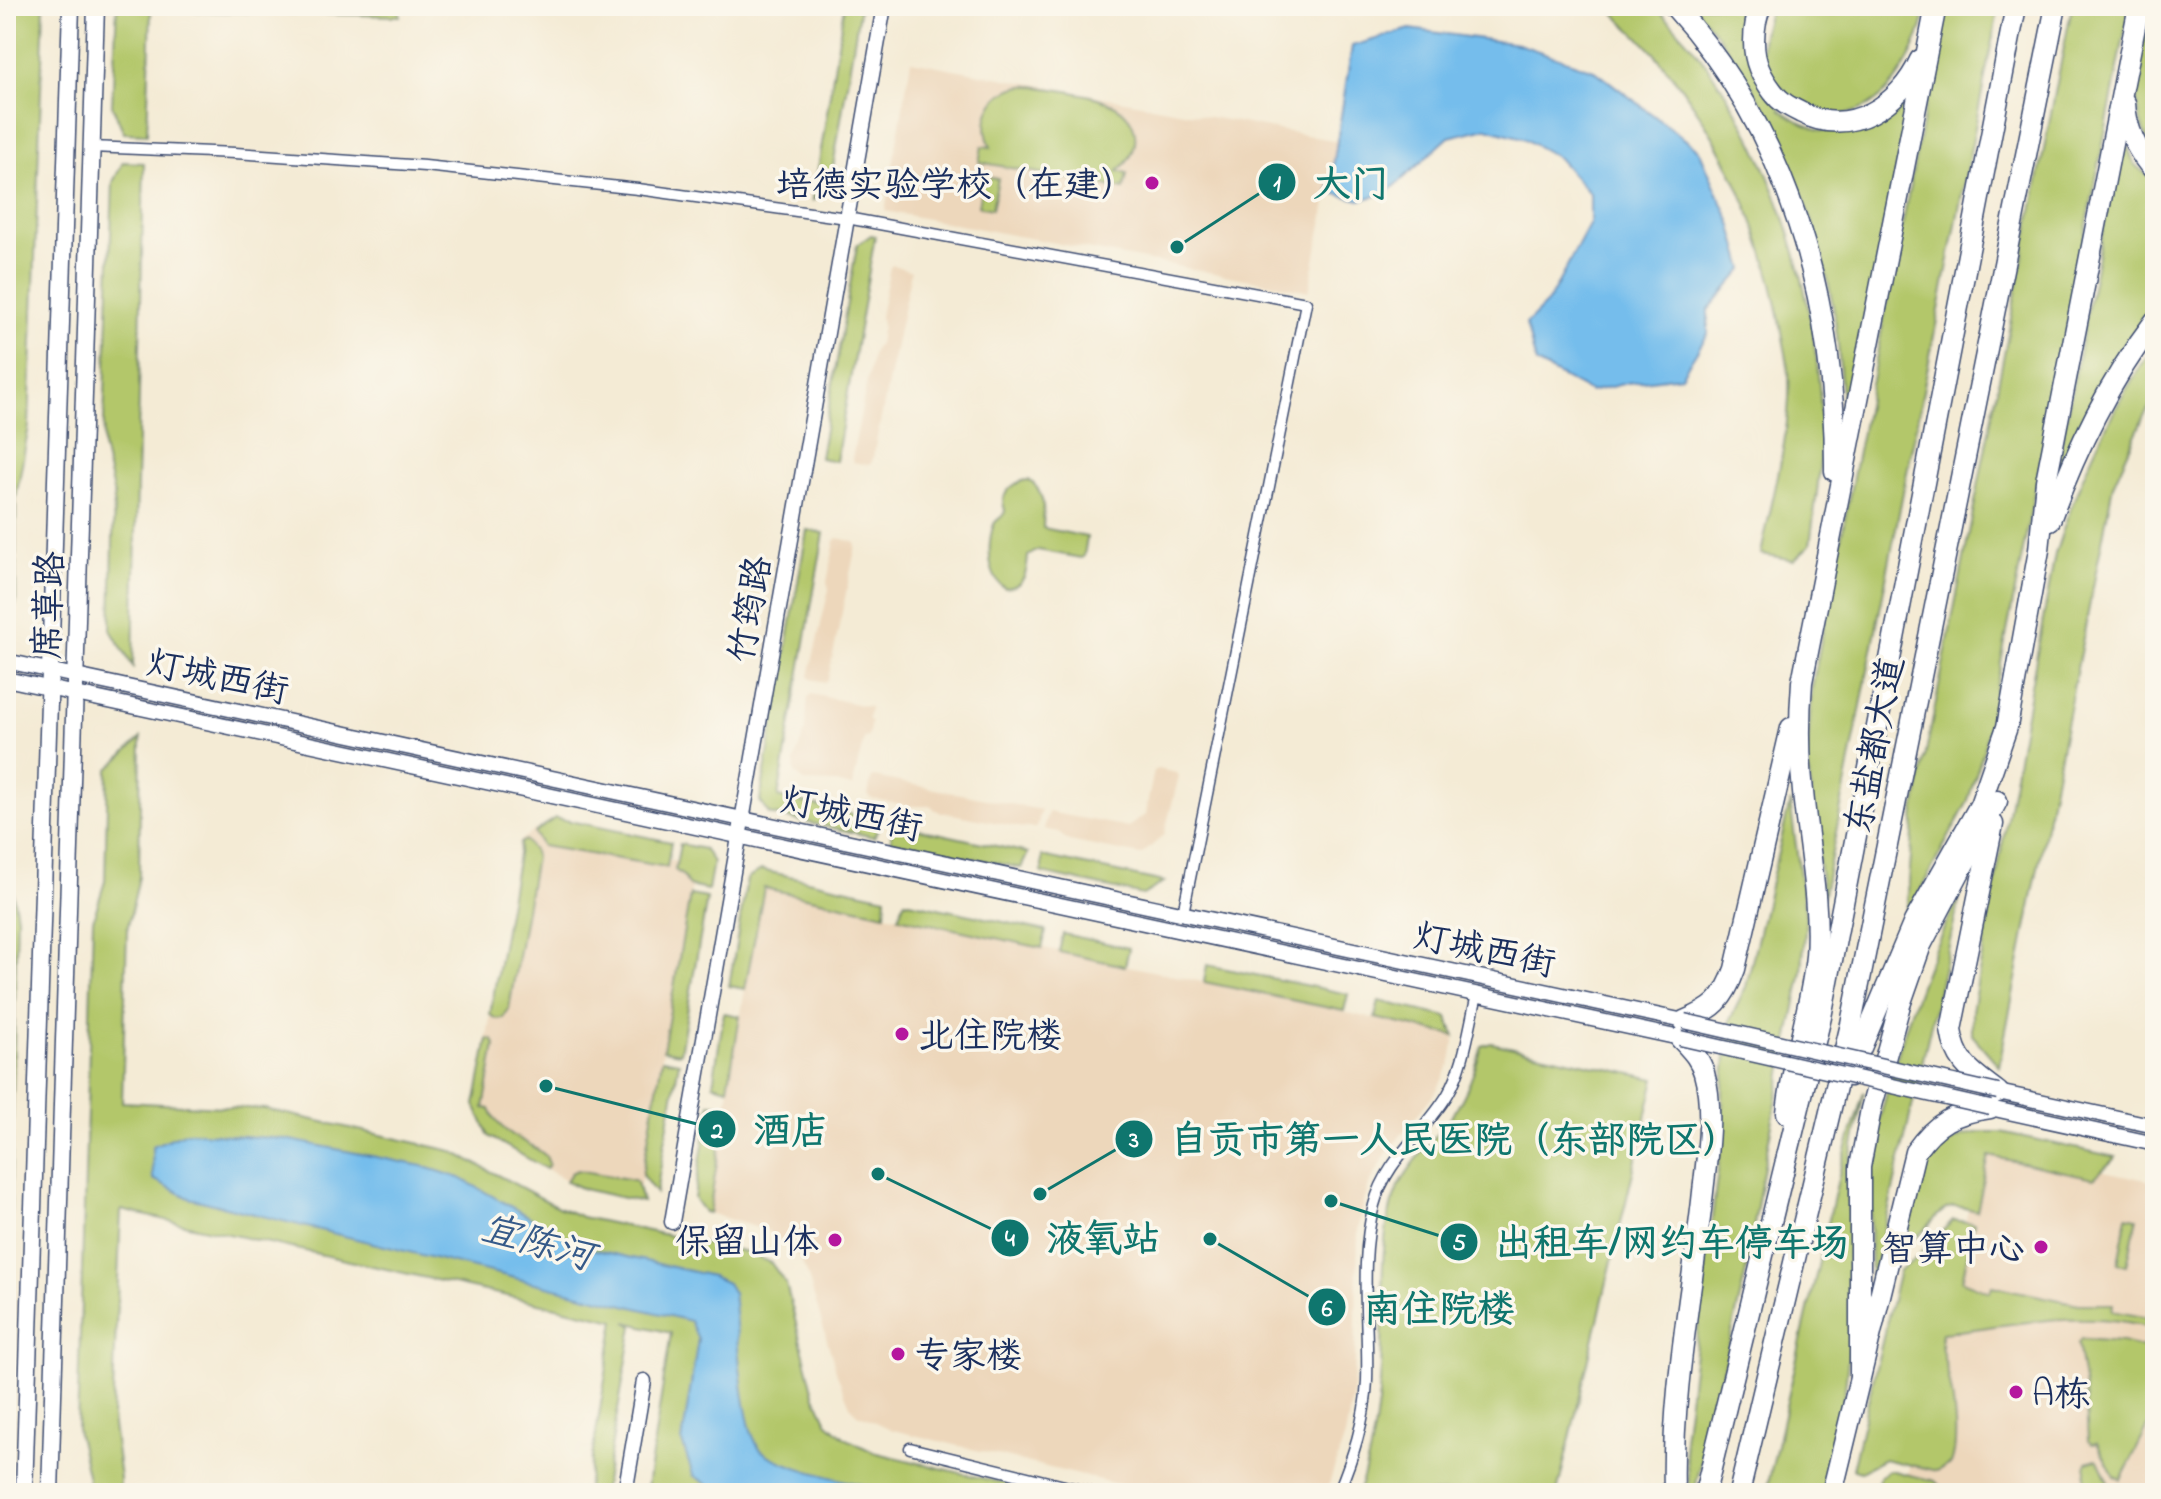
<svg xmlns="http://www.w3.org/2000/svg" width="2161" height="1499" font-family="'Indie Flower','LXGW WenKai TC',sans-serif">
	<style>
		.built { fill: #edd7bb }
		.green { fill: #b3c76a; stroke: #677b64; stroke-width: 2 }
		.water { fill: #74bdec; stroke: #4876a5; stroke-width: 2 }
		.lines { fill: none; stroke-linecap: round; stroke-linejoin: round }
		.street-casing { stroke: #3c4b70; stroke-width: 13 }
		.secondary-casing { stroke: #3c4b70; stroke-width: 17 }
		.primary-casing { stroke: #3c4b70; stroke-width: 19 }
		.highway-casing { stroke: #3c4b70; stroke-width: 23 }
		.street { stroke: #fff; stroke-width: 10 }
		.secondary { stroke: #fff; stroke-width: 14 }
		.primary { stroke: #fff; stroke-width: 16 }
		.highway { stroke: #fff; stroke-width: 20 }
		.secondary-bridge-casing { stroke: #3c4b70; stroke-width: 17; stroke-linecap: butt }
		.secondary-bridge { stroke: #fff; stroke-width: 14 }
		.poi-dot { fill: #b5179e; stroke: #fbf7ec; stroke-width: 3 }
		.labels { text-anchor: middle; stroke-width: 7; stroke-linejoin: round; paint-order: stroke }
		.poi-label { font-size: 36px; fill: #1b2f5e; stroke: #fbf7ec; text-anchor: end }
		.street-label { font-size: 36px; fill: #1b2f5e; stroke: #fbf7ec }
		.water-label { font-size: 38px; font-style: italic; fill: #365a89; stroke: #fbf7ec }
		.leader { fill: none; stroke: #0f766e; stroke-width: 3 }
		.callout-dot { fill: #0f766e; stroke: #fbf7ec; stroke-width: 3 }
		.mark-label { font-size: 24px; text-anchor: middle; font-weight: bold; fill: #fff }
		.callout-label { font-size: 38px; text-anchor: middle; font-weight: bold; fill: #0f766e; stroke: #fbf7ec; stroke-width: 7; stroke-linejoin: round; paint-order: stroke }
	</style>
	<rect width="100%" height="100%" fill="#fbf7ec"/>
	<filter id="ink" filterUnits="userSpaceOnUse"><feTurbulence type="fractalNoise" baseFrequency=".0125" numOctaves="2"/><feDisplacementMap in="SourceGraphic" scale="16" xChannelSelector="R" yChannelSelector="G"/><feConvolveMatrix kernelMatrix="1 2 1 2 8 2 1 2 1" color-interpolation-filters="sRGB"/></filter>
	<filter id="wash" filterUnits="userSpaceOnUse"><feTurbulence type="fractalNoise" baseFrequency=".006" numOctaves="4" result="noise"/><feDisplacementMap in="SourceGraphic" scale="32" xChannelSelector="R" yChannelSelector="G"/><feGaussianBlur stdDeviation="1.8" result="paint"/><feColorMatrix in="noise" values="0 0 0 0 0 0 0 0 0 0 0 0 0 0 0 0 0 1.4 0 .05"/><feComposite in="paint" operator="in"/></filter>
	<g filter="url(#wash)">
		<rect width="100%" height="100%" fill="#f4ebd5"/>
		<g class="built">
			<path d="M911 61 1338 141 1309 291 885 211Z"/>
			<path d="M893 265 911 271 872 462 869 465 853 462 852 459 873 351 879 344 882 325 880 316 890 267Z"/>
			<path d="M838 538 854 542 856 545 828 679 825 682 811 679 809 676 829 589 827 582 835 541Z"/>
			<path d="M811 694 870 707 868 719 871 721 868 737 864 738 852 787 837 783 805 782 795 773 794 762 805 731 808 697Z"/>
			<path d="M1157 769 1177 773 1179 776 1164 835 1141 855 1069 841 1057 832 1044 829 1048 812 1128 827 1145 815 1154 771Z"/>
			<path d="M874 777 1041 810 1037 828H1024L937 811 930 806H911L870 798 868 795 871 779Z"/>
			<path d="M535 830 695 866 637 1201 583 1189 546 1169 489 1136 475 1105 521 840Z"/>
			<path d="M764 888 1455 1036 1451 1062 1437 1090 1386 1154 1369 1185 1364 1202 1358 1231 1355 1363 1352 1398 1345 1436 1326 1493H1154L893 1430 858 1414 850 1406 838 1377 807 1273 800 1259 790 1247 768 1231 709 1213 745 989Z"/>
			<path d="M1983 1145 2155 1182V1493H1903Z"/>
		</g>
		<g class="green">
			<path d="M6 6H44L29 426 16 497V604L6 613Z"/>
			<path d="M117 6H400V16L151 10 147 134 124 133 112 105Z"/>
			<path d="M844 6H860L829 191 813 200Z"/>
			<path d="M1607 6H1654C1761 105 1817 275 1821 419 1823 461 1815 504 1810 545L1794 560 1761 554C1772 498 1792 431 1789 374 1788 360 1784 345 1782 332 1766 235 1725 139 1662 63 1646 42 1625 25 1607 6Z"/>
			<path d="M1692 6H1753L1748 20 1781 110 1803 124 1823 131 1850 129 1912 91 1844 434C1841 390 1840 344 1832 301 1813 201 1763 80 1692 6Z"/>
			<path d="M1772 6H1927C1916 62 1874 141 1804 105 1788 96 1769 79 1763 60 1758 47 1766 18 1772 6Z"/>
			<path d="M1945 6H1999L1823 898 1807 758 1812 687Z"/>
			<path d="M2072 6H2130L1984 749 1967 803 1906 917 1915 809Z"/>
			<path d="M2147 23 2155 24V156C2127 106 2136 76 2147 23Z"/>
			<path d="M1033 86C1064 92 1129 93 1135 133 1137 149 1130 161 1118 171L1127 174 1124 189 979 162 982 146 991 147C976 116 997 83 1033 86Z"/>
			<path d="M2122 133 2135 165 2155 182V305L2124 345 2081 420 2055 476Z"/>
			<path d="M123 162 144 163 133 667 111 630 114 496 103 447 113 182Z"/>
			<path d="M983 176 998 179 992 209 978 206Z"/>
			<path d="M871 235 875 236 836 461 820 458 857 245Z"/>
			<path d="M2155 345V398L2144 416 2113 485 1999 1066 1972 1035V1011L2055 554C2079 479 2109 410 2155 345Z"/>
			<path d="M1029 480C1045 490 1044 511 1043 528L1087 537 1084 556 1081 558 1038 550 1028 556C1027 572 1025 587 1005 588 987 577 987 543 994 524 996 520 1000 519 1003 515 1007 509 1004 510 1003 503 1003 491 1017 480 1029 480Z"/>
			<path d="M807 530 824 533 778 797 881 821 874 837 769 814 760 801Z"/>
			<path d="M6 730 14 741 8 865 17 917 6 1384Z"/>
			<path d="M141 738 139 877 127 930 122 1102 265 1109 452 1151 558 1207 582 1217 747 1252 771 1263 786 1284 814 1394 827 1422 845 1438 873 1452 1044 1493H646L671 1333 626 1322 633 1326 603 1493H586L615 1320 121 1210 112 1418 120 1478V1493H87L88 1479 77 1430 93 920 105 881 108 770Z"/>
			<path d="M1790 802 1806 918 1802 971 1765 1160 1746 1272 1694 1493H1690L1684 1439 1722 1139 1723 1087 1730 1020 1746 987Z"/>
			<path d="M555 818 671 842 667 867 542 846 534 833Z"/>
			<path d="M891 823 1028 853 1021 868 891 841Z"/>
			<path d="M525 840 534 852 535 857 509 1009 503 1018 497 1019 490 1015 520 843Z"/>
			<path d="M680 844 704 849 713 862 708 890 689 886 683 876 675 870Z"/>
			<path d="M1042 855V856L1164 882 1143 895 1042 873Z"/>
			<path d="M761 870 886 897 885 914 764 888 745 989 729 986 747 879Z"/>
			<path d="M690 895 707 898 680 1053 663 1050Z"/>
			<path d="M1960 897 1871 1287C1870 1242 1869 1197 1874 1152 1877 1123 1886 1096 1894 1068 1910 1008 1930 951 1960 897Z"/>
			<path d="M905 901 1046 931 1042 948 898 917Z"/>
			<path d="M1063 934 1129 948 1125 966 1059 952Z"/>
			<path d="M1207 965 1348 994 1344 1011 1204 982Z"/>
			<path d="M1379 1001 1447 1017 1455 1036 1375 1018Z"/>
			<path d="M724 1013 740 1016 728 1088 713 1084Z"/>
			<path d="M488 1039 493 1040 495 1045 484 1108 490 1109C498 1134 528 1140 546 1156L549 1164 546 1169 489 1136 475 1105Z"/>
			<path d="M1491 1043 1655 1079 1557 1493H1358C1375 1446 1381 1393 1382 1343 1383 1300 1380 1257 1389 1215 1398 1170 1433 1144 1457 1108 1469 1089 1476 1067 1482 1046Z"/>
			<path d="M662 1059 679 1062 656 1193 642 1175Z"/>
			<path d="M1864 1092 1848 1169 1849 1350 1845 1389 1822 1493H1766L1841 1166Z"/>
			<path d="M710 1103 726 1105 709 1213 704 1212 694 1198Z"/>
			<path d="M1982 1132H2001L2116 1157 2094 1178 1989 1156 1977 1211C1969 1209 1960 1206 1952 1207 1932 1211 1926 1240 1906 1240 1918 1188 1919 1140 1982 1132Z"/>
			<path d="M577 1170 634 1180 637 1182 642 1202 583 1189 566 1181 571 1173Z"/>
			<path d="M2127 1216 2137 1218 2127 1265 2118 1263Z"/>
			<path d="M1953 1220 1974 1223 1962 1281 1990 1292 1992 1286 2079 1304H2113L2112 1311 2155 1319V1328C2085 1308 2013 1325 1942 1333 1939 1346 1944 1357 1947 1370 1953 1395 1960 1440 1951 1464L1937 1471 1884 1459 1861 1471 1852 1469 1899 1270 1914 1260Z"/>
			<path d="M2081 1339 2122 1342 2155 1351V1413L2121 1480 2114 1477 2097 1443 2092 1444 2088 1441 2085 1388 2078 1343Z"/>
			<path d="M2096 1459 2098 1460 2113 1493H2083L2087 1462Z"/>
			<path d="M1889 1470 1935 1481 1940 1486V1493H1880L1878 1486 1879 1477Z"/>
		</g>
		<g class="water">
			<path d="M1410 29 1518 44 1594 70 1699 150 1731 223 1744 269 1708 310V334L1681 376 1627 383 1590 392 1536 363 1526 324 1548 302 1590 223V194L1558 158 1523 138 1486 128 1449 137 1387 193 1360 200 1329 192 1352 46Z"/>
			<path d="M187 1132 285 1139 422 1166 460 1178 583 1247 712 1276 727 1283 733 1293C737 1324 741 1431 761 1450 782 1469 866 1485 896 1493H721L693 1475 682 1442 698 1339 690 1321 189 1198 153 1179 152 1146Z"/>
		</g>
	</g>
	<g filter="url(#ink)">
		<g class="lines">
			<defs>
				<g id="street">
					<path d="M91 147 235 153 425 166 638 189 847 218 1306 303 1183 913"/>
					<path d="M910 1448 1093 1493"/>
					<path d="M1338 1493C1353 1457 1365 1421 1367 1381 1369 1323 1359 1262 1374 1205 1386 1159 1425 1133 1448 1094 1465 1065 1469 1027 1477 995"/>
				</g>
				<g id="secondary">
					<path d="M6 661 1684 1021"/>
					<path d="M6 679 1680 1038"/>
					<path d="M1998 1092 2155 1126"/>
					<path d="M1990 1108 2155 1144"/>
					<path d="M672 1222 884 6"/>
					<path d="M625 1493 644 1381"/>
				</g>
				<g id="primary">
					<path d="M24 1493 71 6"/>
					<path d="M50 1493 96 6"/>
				</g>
				<g id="highway">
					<path d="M1674 6C1789 132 1836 303 1835 471"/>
					<path d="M1761 6C1756 17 1754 30 1754 42 1754 62 1761 76 1773 92 1781 103 1790 107 1802 113 1850 138 1900 105 1920 60"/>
					<path d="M2125 103C2126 128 2137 153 2155 171"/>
					<path d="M2050 520C2077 448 2109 381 2155 321"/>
					<path d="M1993 824 1951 1030C1956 1064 1972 1072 1998 1092"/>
					<path d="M1684 1021C1714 1009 1724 1000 1735 969L1791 728"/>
					<path d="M1849 1076 1914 922 1980 805 2007 727 2039 550 2046 481 2139 6"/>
					<path d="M1787 1113C1792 1060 1811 1008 1816 956 1820 902 1808 846 1803 792 1799 754 1799 719 1802 682L1936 6"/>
					<path d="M1860 1375V1167L1871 1109 1900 1005 1921 945 1997 801"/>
					<path d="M1674 1493C1671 1395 1691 1298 1702 1201 1706 1162 1715 1111 1704 1073 1700 1058 1690 1049 1680 1038"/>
					<path d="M1705 1493 1821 1017 2016 6"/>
					<path d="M1739 1493 1851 1024 2056 6"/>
					<path d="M1832 1493 1915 1152C1936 1122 1954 1113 1990 1108"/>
				</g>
			</defs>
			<use href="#street" class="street-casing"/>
			<use href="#secondary" class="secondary-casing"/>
			<use href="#primary" class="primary-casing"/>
			<use href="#highway" class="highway-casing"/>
			<use href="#street" class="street"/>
			<use href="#secondary" class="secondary"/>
			<use href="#primary" class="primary"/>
			<use href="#highway" class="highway"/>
			<defs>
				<g id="secondary-bridge">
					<path d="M1684 1021 1998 1092"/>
					<path d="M1680 1038 1990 1108"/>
				</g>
			</defs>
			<use href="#secondary-bridge" class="secondary-bridge-casing"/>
			<use href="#secondary-bridge" class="secondary-bridge"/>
		</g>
	</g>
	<g class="poi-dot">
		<circle cx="1152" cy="183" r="8"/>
		<circle cx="902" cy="1034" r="8"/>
		<circle cx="835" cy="1240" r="8"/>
		<circle cx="2041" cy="1247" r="8"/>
		<circle cx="898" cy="1354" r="8"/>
		<circle cx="2016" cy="1392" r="8"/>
	</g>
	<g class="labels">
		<g class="poi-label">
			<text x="1136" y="196">培德实验学校（在建）</text>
			<text x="918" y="1047" text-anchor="start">北住院楼</text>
			<text x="819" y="1253">保留山体</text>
			<text x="2025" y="1260">智算中心</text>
			<text x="914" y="1367" text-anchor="start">专家楼</text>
			<text x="2032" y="1405" text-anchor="start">A栋</text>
		</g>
		<g class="street-label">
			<text transform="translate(47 605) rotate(-88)" y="13">席草路</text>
			<text transform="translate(748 609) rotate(-80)" y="13">竹筠路</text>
			<text transform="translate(218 675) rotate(12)" y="13">灯城西街</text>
			<text transform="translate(1873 745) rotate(-79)" y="13">东盐都大道</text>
			<text transform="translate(852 812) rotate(12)" y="13">灯城西街</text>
			<text transform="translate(1485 948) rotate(12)" y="13">灯城西街</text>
		</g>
		<g class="water-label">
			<text transform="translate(538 1241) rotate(16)" y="13">宜陈河</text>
		</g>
	</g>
	<path class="leader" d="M1177 247L1277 182M546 1086L717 1129M1040 1194L1134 1139M878 1174L1010 1238M1331 1201L1459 1242M1210 1239L1327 1307"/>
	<g class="callout-dot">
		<circle cx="1177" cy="247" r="8"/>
		<circle cx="546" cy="1086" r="8"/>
		<circle cx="1040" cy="1194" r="8"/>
		<circle cx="878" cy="1174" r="8"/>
		<circle cx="1331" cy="1201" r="8"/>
		<circle cx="1210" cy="1239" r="8"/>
		<circle cx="1277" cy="182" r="20"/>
		<circle cx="717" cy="1129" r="20"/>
		<circle cx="1134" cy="1139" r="20"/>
		<circle cx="1010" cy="1238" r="20"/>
		<circle cx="1459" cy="1242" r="20"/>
		<circle cx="1327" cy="1307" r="20"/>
	</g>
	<g class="mark-label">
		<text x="1277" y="191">1</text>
		<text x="717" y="1138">2</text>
		<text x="1134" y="1147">3</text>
		<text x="1010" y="1246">4</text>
		<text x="1459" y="1250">5</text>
		<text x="1327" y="1316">6</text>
	</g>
	<g class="callout-label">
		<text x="1351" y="196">大门</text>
		<text x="791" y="1143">酒店</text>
		<text x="1455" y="1152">自贡市第一人民医院（东部院区）</text>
		<text x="1103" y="1251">液氧站</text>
		<text x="1672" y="1255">出租车/网约车停车场</text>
		<text x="1439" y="1321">南住院楼</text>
	</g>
	<rect width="2161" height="1499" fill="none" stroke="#fbf7ec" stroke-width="32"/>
</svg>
